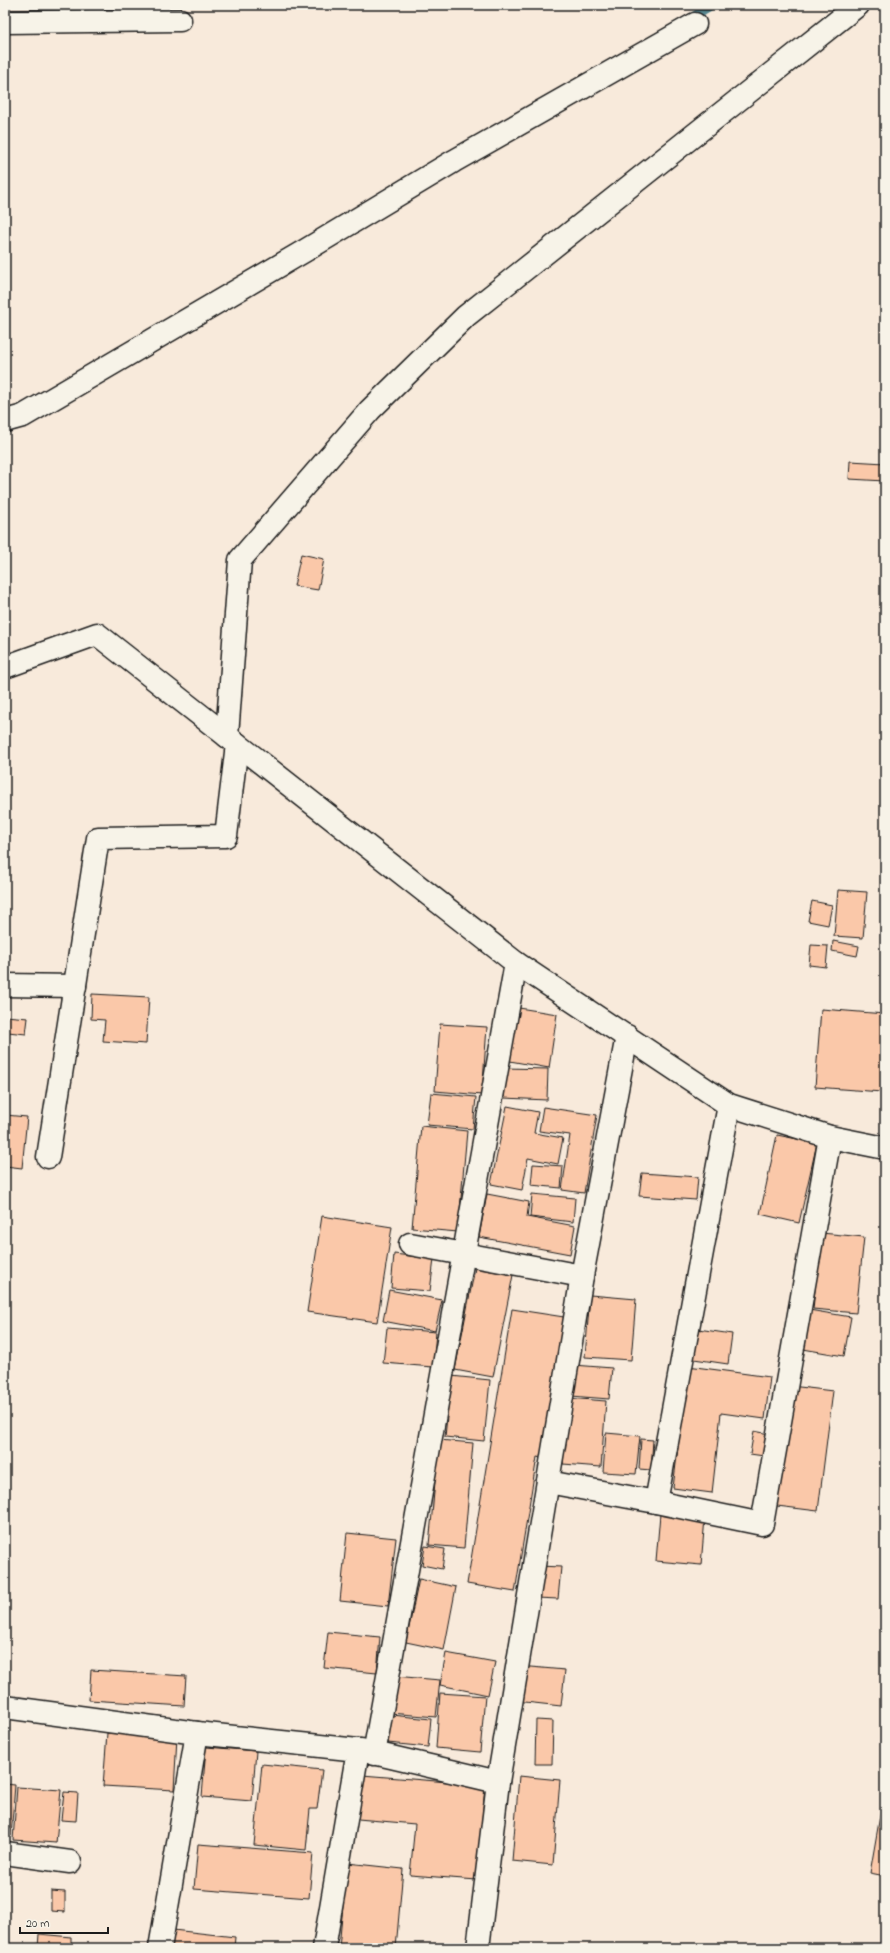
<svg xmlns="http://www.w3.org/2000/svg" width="890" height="1953" font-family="'Indie Flower',sans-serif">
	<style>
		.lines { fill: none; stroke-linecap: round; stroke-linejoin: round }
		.stream { stroke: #57868f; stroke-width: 9 }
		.building { fill: #fac8a9; stroke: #1c1c1c }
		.minor-casing { stroke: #1c1c1c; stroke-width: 25 }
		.minor { stroke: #f7f3e8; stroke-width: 22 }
	</style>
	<rect width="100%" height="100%" fill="#f8eadb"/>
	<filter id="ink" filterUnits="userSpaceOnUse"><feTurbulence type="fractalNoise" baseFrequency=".025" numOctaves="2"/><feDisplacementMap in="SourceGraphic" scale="8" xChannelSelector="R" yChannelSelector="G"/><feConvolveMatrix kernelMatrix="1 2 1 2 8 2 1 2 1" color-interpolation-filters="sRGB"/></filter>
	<g filter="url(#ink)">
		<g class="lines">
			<path class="stream" d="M687 20 712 5"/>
		</g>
		<g class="building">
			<path d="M850 461 885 463V481L849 479Z"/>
			<path d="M301 554 324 559 318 590 294 586Z"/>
			<path d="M838 890 867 892 863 938 834 936Z"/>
			<path d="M812 901 832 905 828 925 808 921Z"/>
			<path d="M833 941 859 946 857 956 832 951Z"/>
			<path d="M811 945 828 946 826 967 809 965Z"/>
			<path d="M92 994 149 997 146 1044 103 1041 105 1020 91 1019Z"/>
			<path d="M519 1008 557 1014 549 1068 510 1061Z"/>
			<path d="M821 1009 885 1014V1047L882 1092 815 1087Z"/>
			<path d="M5 1016 28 1018 26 1034 8 1032 5 1069Z"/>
			<path d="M440 1024 487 1027 482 1095 435 1091Z"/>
			<path d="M505 1068 548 1069 547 1100 504 1098Z"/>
			<path d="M431 1093 476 1097 473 1129 427 1125Z"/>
			<path d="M507 1106 538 1112 534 1133 563 1138 558 1164 528 1158 522 1190 491 1184Z"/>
			<path d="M543 1107 597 1115 584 1193 562 1190 570 1135 539 1131Z"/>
			<path d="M5 1115 27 1117 22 1168 5 1166Z"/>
			<path d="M421 1126 467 1131 458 1232 412 1228Z"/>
			<path d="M777 1135 817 1143 799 1223 760 1214Z"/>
			<path d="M533 1164 563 1166 561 1188 531 1185Z"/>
			<path d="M642 1173 698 1177 696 1200 639 1196Z"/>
			<path d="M487 1194 529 1202 527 1217 575 1226 570 1254 479 1237Z"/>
			<path d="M532 1194 575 1198 573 1222 530 1217Z"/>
			<path d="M322 1216 392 1227 377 1322 307 1312Z"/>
			<path d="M821 1233 864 1237 856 1313 813 1309Z"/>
			<path d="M394 1254 434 1259 430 1291 391 1288Z"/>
			<path d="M475 1268 513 1275 493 1377 455 1370Z"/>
			<path d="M389 1290 442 1300 435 1331 383 1321Z"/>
			<path d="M590 1295 636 1299 631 1360 585 1357Z"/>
			<path d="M512 1309 564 1317 541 1458 537 1457 515 1592 467 1584Z"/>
			<path d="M809 1310 851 1317 844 1356 803 1349Z"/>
			<path d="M387 1328 436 1332 433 1367 383 1363Z"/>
			<path d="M698 1329 732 1334 728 1364 694 1359Z"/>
			<path d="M574 1365 612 1368 609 1399 571 1396Z"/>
			<path d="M688 1366 770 1377 765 1419 721 1413 712 1493 673 1488Z"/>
			<path d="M451 1376 490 1380 484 1441 445 1437Z"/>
			<path d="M791 1386 833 1391 818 1511 777 1506Z"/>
			<path d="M567 1398 606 1401 601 1467 563 1464Z"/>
			<path d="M754 1431 769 1434 764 1456 750 1454Z"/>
			<path d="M606 1433 640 1436 636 1474 603 1472Z"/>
			<path d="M641 1439 653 1440 651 1470 639 1469Z"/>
			<path d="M439 1440 473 1443 464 1548 429 1545Z"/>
			<path d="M660 1514 705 1518 701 1565 656 1561Z"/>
			<path d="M347 1533 396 1538 388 1606 340 1601Z"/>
			<path d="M425 1546 445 1549 442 1569 422 1565Z"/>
			<path d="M539 1566 561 1567 558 1599 537 1598Z"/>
			<path d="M419 1579 456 1587 444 1650 406 1642Z"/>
			<path d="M328 1632 380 1637 377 1673 324 1668Z"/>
			<path d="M446 1653 495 1662 488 1695 440 1685Z"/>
			<path d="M519 1666 565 1670 561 1706 516 1701Z"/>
			<path d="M91 1670 186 1676 184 1706 89 1700Z"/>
			<path d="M394 1676 440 1680 436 1717 390 1713Z"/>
			<path d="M440 1693 485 1696 480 1752 436 1748Z"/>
			<path d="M391 1715 431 1719 428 1747 388 1743Z"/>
			<path d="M536 1720 553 1721 552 1764H535Z"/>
			<path d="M107 1733 177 1737 174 1790 103 1786Z"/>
			<path d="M206 1747 256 1751 252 1801 202 1797Z"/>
			<path d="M262 1764 322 1770 317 1809H310L306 1850 254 1845Z"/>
			<path d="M362 1775 485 1785 477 1880 410 1875 415 1824 358 1819Z"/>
			<path d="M519 1776 560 1780 553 1865 512 1861Z"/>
			<path d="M5 1784 15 1785 11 1836 5 1835Z"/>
			<path d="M17 1787 61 1790 56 1843 13 1840Z"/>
			<path d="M885 1787V1876L870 1873Z"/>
			<path d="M64 1792 78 1793 76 1821 61 1820Z"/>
			<path d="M198 1844 313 1853 309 1898 194 1889Z"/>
			<path d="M347 1863 403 1869 396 1948H339Z"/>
			<path d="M51 1891 65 1892V1912L51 1911Z"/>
			<path d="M173 1930 235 1937 234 1948H171Z"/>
			<path d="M39 1934 71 1937V1948H38Z"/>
		</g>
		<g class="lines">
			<defs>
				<g id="minor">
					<path d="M5 22 180 20"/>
					<path d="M5 421 23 416 76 385 306 250 454 161 695 24"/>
					<path d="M5 667 97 634 516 963 729 1105 830 1137 885 1148"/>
					<path d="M227 736 240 560 370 410 466 316 858 5"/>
					<path d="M5 985 75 986"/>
					<path d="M48 1157 98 838 226 836 237 744"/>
					<path d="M410 1244 582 1276"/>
					<path d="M548 1482 656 1502 729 1105"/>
					<path d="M656 1502 762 1524 830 1137"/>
					<path d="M5 1707 197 1733 160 1948"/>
					<path d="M197 1733 358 1750 324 1948"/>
					<path d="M361 1750 498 1782"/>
					<path d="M374 1754 516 963"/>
					<path d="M5 1853 70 1862"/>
					<path d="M478 1948 498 1782 582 1276 627 1036"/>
				</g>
			</defs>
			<use href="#minor" class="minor-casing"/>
			<use href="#minor" class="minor"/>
		</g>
	</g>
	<rect width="890" height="1953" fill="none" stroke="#f7f3e8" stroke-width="20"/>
	<rect x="10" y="10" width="870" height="1933" fill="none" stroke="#1c1c1c" stroke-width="1.5" filter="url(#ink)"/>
	<path d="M20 1927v6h88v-6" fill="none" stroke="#1c1c1c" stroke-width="2"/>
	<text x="26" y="1927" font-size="12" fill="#1c1c1c" stroke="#f7f3e8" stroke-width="3" paint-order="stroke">20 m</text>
</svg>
